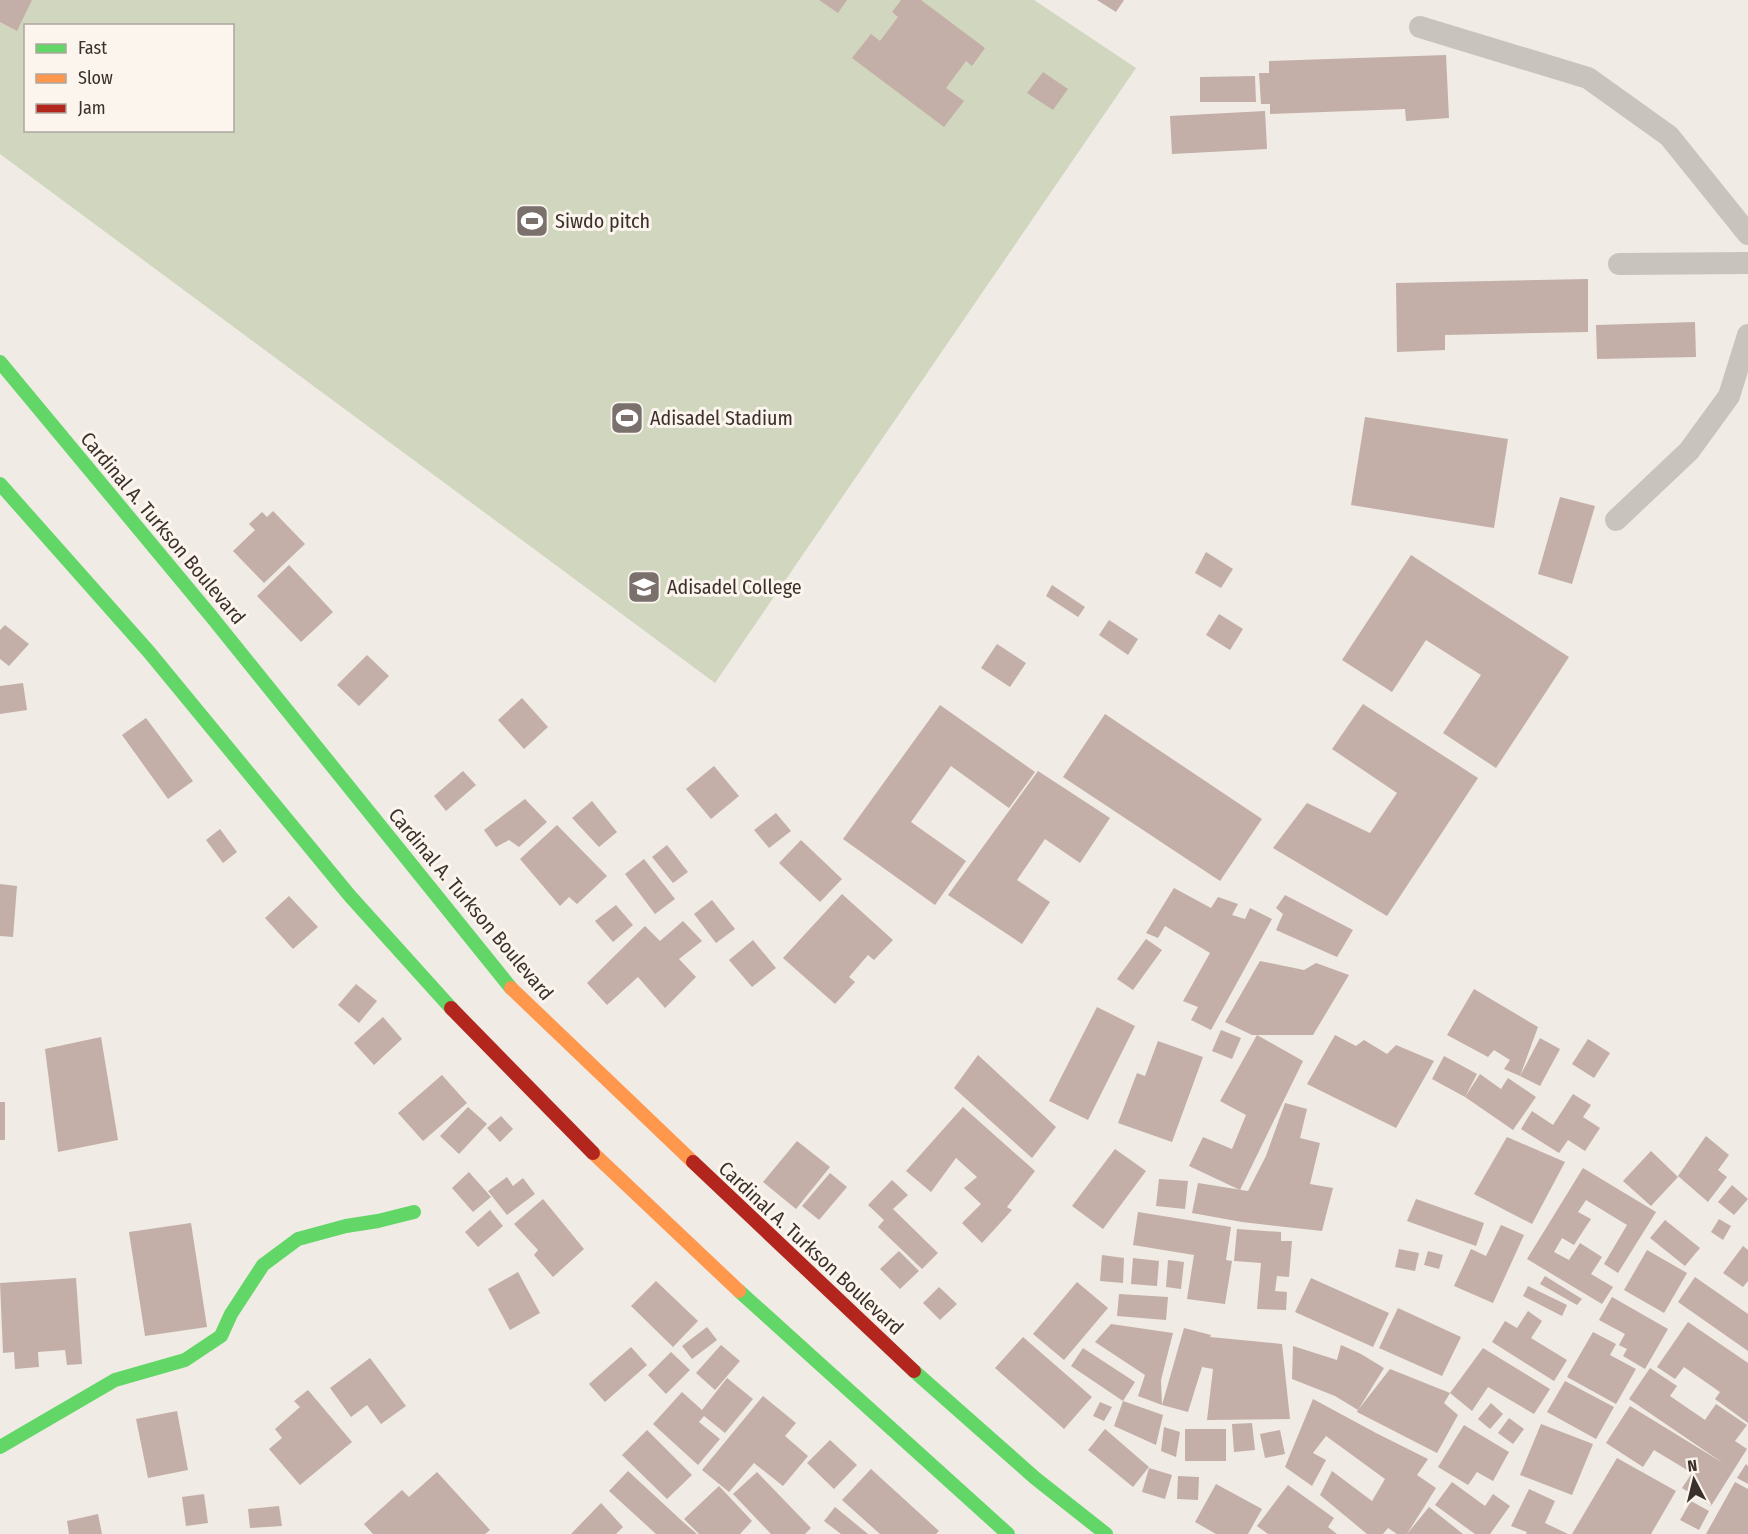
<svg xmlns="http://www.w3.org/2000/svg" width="1748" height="1534" font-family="'Fira Sans Condensed',sans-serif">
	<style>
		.green { fill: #d1d6bf; fill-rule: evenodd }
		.building { fill: #c3afa7 }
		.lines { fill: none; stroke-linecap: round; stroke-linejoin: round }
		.lane { stroke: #c9c3be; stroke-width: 22 }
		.fast { stroke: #63d668; stroke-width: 14 }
		.slow { stroke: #ff974d; stroke-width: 14 }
		.jam { stroke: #b3261e; stroke-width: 14 }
		.labels { text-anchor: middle; stroke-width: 6; stroke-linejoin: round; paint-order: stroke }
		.poi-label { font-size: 20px; fill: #3b302b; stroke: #fbf5ee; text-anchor: start }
		.street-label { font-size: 20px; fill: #3b302b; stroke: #fbf5ee }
	</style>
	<rect width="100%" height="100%" fill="#f0ebe5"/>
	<path class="green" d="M0 0H1034L1136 68 715 683 0 154ZM26 26H232V130H26Z"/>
	<g class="building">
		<path d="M0 0H32L17 31 0 22Z"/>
		<path d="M819 0H847L838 13Z"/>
		<path d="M901 0H921L985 48 972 66 966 61 946 88 964 101 944 127 852 58 871 34 880 41 898 17 892 12Z"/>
		<path d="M1097 0H1124L1116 12Z"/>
		<path d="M1446 55 1449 118 1406 121 1405 109 1270 114V104H1261L1259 73H1269V61Z"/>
		<path d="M1043 72 1068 89 1053 110 1027 93Z"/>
		<path d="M1255 76 1256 102H1200V77Z"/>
		<path d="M1265 111 1267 149 1172 154 1170 116Z"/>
		<path d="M1588 279V332L1445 335V350L1397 352 1396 283Z"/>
		<path d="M1695 322 1696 357 1597 359 1596 325Z"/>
		<path d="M1365 417 1508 439 1494 528 1351 505Z"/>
		<path d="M1560 497 1595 506 1572 584 1538 574Z"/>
		<path d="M273 511 305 544 264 583 233 551 255 530 249 524 262 512 267 517Z"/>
		<path d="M1206 552 1233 569 1221 588 1195 573Z"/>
		<path d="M1411 555 1569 657 1496 768 1443 733 1481 675 1426 640 1392 692 1342 660Z"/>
		<path d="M289 565 333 612 301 642 257 596Z"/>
		<path d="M1052 585 1085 607 1078 617 1046 596Z"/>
		<path d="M1219 614 1243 629 1230 650 1206 635Z"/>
		<path d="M1109 620 1138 639 1128 655 1099 635Z"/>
		<path d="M5 625 29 644 9 666 0 659V630Z"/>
		<path d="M997 644 1026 663 1010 687 981 668Z"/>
		<path d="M367 655 389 676 359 706 337 685Z"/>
		<path d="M23 683 27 710 0 714V686Z"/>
		<path d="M522 698 548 727 524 749 498 720Z"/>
		<path d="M1363 704 1478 778 1387 916 1273 848 1307 803 1370 833 1397 793 1332 749Z"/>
		<path d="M940 705 1035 772 1009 808 951 766 911 822 966 861 935 905 843 839Z"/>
		<path d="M1105 714 1262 819 1220 881 1063 777Z"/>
		<path d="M146 718 193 781 168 799 122 735Z"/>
		<path d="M714 766 739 796 711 819 686 789Z"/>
		<path d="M463 771 476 785 446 811 434 796Z"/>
		<path d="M1038 771 1110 818 1080 863 1045 839 1017 880 1050 902 1022 944 948 895Z"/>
		<path d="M525 799 547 822 519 847 509 840 496 847 484 830Z"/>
		<path d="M592 801 617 832 599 847 572 818Z"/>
		<path d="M776 813 791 831 769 848 754 830Z"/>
		<path d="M557 825 607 876 577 904 569 897 560 906 520 859Z"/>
		<path d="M220 829 237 852 223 863 206 840Z"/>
		<path d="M801 840 842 879 820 902 779 863Z"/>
		<path d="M667 845 688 872 673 883 652 857Z"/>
		<path d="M644 859 675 899 655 914 625 874Z"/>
		<path d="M0 884 17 886 13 937 0 936Z"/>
		<path d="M1174 888 1211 908 1218 897 1238 904 1232 915 1245 919 1250 908 1272 919 1211 1030 1191 1020 1198 1007 1183 1001 1210 953 1165 926 1158 938 1146 933Z"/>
		<path d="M842 894 893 940 874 960 868 955 849 977 855 982 835 1004 783 958Z"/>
		<path d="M1285 895 1353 930 1337 957 1276 930 1283 914 1276 908Z"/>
		<path d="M289 896 318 927 293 949 265 918Z"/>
		<path d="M712 900 735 929 716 943 694 914Z"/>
		<path d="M616 905 633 925 613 942 595 921Z"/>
		<path d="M683 921 702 941 679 959 696 977 665 1008 638 977 607 1005 587 983 645 926 660 941Z"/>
		<path d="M1146 939 1162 950 1133 990 1117 979Z"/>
		<path d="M753 940 776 968 752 987 729 960Z"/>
		<path d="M1260 961 1304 970 1316 963 1349 975 1313 1035H1252L1225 1022Z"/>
		<path d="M356 984 377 1001 359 1023 338 1005Z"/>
		<path d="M1474 989 1538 1027 1520 1076 1504 1069 1510 1060 1494 1050 1488 1057 1447 1035Z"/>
		<path d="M1097 1007 1135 1026 1088 1120 1049 1101Z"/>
		<path d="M383 1017 402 1039 374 1065 354 1043Z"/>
		<path d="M1221 1030 1241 1038 1232 1059 1212 1051Z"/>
		<path d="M1257 1035 1303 1061 1240 1190 1189 1166 1203 1137 1232 1149 1246 1115 1220 1101Z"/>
		<path d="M1335 1035 1356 1046 1364 1040 1387 1054 1396 1045 1434 1061 1396 1128 1307 1084Z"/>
		<path d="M101 1037 118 1140 58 1152 45 1049Z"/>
		<path d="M1540 1038 1560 1049 1540 1086 1520 1076Z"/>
		<path d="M1588 1039 1610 1053 1594 1078 1572 1064Z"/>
		<path d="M1158 1041 1203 1057 1172 1142 1118 1123 1137 1073 1145 1076Z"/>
		<path d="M978 1055 1056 1127 1032 1158 954 1088Z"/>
		<path d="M1444 1056 1477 1074 1465 1097 1432 1079Z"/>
		<path d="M1480 1074 1501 1089 1508 1078 1536 1097 1513 1130 1465 1097Z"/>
		<path d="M442 1075 467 1103 423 1141 398 1113Z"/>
		<path d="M1573 1094 1591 1105 1583 1117 1600 1128 1585 1151 1568 1140 1559 1153 1521 1129 1532 1111 1553 1125Z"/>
		<rect x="0" y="1102" width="5" height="38"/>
		<path d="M1285 1103 1307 1109 1300 1138 1320 1143 1310 1184 1333 1188 1322 1231 1242 1222 1192 1213 1198 1183 1248 1191 1266 1156Z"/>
		<path d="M468 1107 487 1124 459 1154 440 1136Z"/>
		<path d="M963 1107 1035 1171 1007 1207 1012 1210 982 1243 962 1223 981 1204 964 1188 977 1177 956 1158 931 1192 906 1171Z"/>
		<path d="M501 1116 513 1129 500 1142 487 1128Z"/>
		<path d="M1706 1136 1729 1155 1718 1170 1727 1177 1708 1202 1678 1176Z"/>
		<path d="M1507 1137 1565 1162 1532 1224 1474 1194Z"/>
		<path d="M797 1141 830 1167 796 1209 763 1182Z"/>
		<path d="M1115 1149 1146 1171 1103 1229 1072 1206Z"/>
		<path d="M1651 1151 1678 1177 1651 1206 1623 1181Z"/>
		<path d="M1583 1168 1656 1212 1618 1273 1604 1264 1627 1225 1586 1200 1578 1212 1591 1219 1574 1245 1562 1238 1554 1252 1569 1260 1580 1243 1602 1257 1591 1274 1613 1287 1602 1304 1527 1259Z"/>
		<path d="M469 1172 491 1197 473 1212 452 1188Z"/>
		<path d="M830 1173 847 1187 819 1220 802 1206Z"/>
		<path d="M507 1177 513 1186 523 1178 535 1194 507 1215 488 1191Z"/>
		<path d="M1159 1179 1188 1181 1185 1209 1156 1206Z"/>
		<path d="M892 1180 908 1195 893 1209 938 1253 922 1269 878 1227 884 1220 868 1205Z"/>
		<path d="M1732 1185 1748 1199 1734 1215 1718 1202Z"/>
		<path d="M543 1199 584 1249 553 1277 534 1255 538 1250 514 1224Z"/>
		<path d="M1416 1199 1484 1223 1476 1246 1407 1221Z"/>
		<path d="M490 1210 503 1226 478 1247 465 1232Z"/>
		<path d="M1138 1212 1231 1227 1226 1260 1232 1261 1225 1304 1187 1299 1194 1255 1133 1245Z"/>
		<path d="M1719 1219 1731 1226 1723 1240 1711 1232Z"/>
		<path d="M1665 1220 1700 1248 1685 1266 1650 1238Z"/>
		<path d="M191 1223 207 1327 145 1336 129 1232Z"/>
		<path d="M1501 1225 1524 1235 1493 1303 1454 1286 1471 1249 1486 1256Z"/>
		<path d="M1237 1229 1281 1232V1241H1292L1289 1277 1277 1276 1275 1291 1287 1292 1286 1310 1257 1309 1261 1263 1234 1261Z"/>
		<path d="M1743 1246 1748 1250V1281L1743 1287 1723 1273Z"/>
		<path d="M1399 1249 1419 1253 1415 1271 1395 1267Z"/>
		<path d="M1647 1250 1687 1273 1664 1313 1624 1290Z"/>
		<path d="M899 1251 919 1271 900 1289 880 1269Z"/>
		<path d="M1428 1251 1443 1255 1439 1269 1424 1265Z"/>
		<path d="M1102 1255 1124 1258 1123 1283 1100 1281Z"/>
		<path d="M1133 1258 1159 1261 1157 1286 1131 1284Z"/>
		<path d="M1168 1260 1184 1262 1181 1289 1166 1287Z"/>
		<path d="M518 1272 540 1313 510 1330 488 1289Z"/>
		<path d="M1545 1276 1582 1299 1577 1305 1540 1284Z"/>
		<path d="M1695 1277 1748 1314V1351L1678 1302Z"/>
		<path d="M76 1278 82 1364 67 1365 65 1350 38 1352 39 1367 15 1369 14 1352 3 1353 0 1283Z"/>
		<path d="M1311 1278 1389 1313 1373 1347 1295 1312Z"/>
		<path d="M656 1281 698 1321 673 1347 631 1306Z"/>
		<path d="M1077 1282 1108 1308 1064 1360 1033 1334Z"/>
		<path d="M1528 1286 1567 1305 1562 1316 1523 1296Z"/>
		<path d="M939 1287 957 1304 940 1320 923 1303Z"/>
		<path d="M1119 1294 1168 1297 1166 1320 1117 1316Z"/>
		<path d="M1612 1297 1668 1329 1645 1369 1623 1356 1627 1349 1619 1345 1625 1334 1599 1320Z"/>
		<path d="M1398 1308 1461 1337 1442 1376 1379 1348Z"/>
		<path d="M1528 1311 1542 1321 1531 1338 1567 1360 1554 1381 1492 1342 1505 1321 1517 1328Z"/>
		<path d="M1688 1322 1748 1363V1423L1715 1399 1720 1392 1684 1367 1675 1379 1657 1367Z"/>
		<path d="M1111 1324 1173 1333 1161 1380 1162 1405 1184 1328 1211 1335 1210 1337 1282 1344 1290 1419 1207 1420 1213 1369 1202 1367 1188 1412 1162 1405 1138 1396 1145 1375 1095 1342Z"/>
		<path d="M707 1327 717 1340 692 1359 682 1346Z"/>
		<path d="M1593 1332 1616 1344 1610 1355 1636 1369 1616 1404 1567 1377Z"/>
		<path d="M1023 1337 1092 1397 1064 1429 995 1368Z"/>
		<path d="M721 1345 740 1361 715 1390 696 1373Z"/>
		<path d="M1341 1345 1361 1354 1384 1368 1358 1410 1390 1369 1450 1393 1444 1403 1458 1415 1437 1453 1357 1412 1358 1410 1335 1396 1292 1379 1293 1346 1337 1360Z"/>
		<path d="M631 1347 647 1365 605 1402 589 1384Z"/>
		<path d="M1083 1348 1135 1382 1123 1401 1163 1415 1156 1445 1114 1426 1123 1401 1071 1366Z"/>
		<path d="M1483 1348 1550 1389 1534 1414 1488 1387 1472 1411 1450 1393Z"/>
		<path d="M671 1352 690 1370 666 1394 648 1375Z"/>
		<path d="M370 1358 406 1406 381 1424 367 1405 351 1417 330 1388Z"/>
		<path d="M1650 1368 1677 1386 1670 1396 1705 1420 1716 1404 1747 1425 1735 1441 1747 1449 1711 1506 1682 1488 1692 1473 1654 1450 1643 1467 1606 1443 1630 1406 1723 1463 1629 1399Z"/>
		<path d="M727 1378 753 1399 725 1433 704 1416 699 1422 720 1439 698 1465 653 1424 682 1392 702 1410Z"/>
		<path d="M1565 1381 1614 1407 1596 1439 1547 1412Z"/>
		<path d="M308 1390 352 1442 300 1485 269 1449 282 1438 275 1429 300 1407 294 1401Z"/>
		<path d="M763 1396 796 1423 785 1436 808 1456 783 1486 754 1463 729 1492 702 1470Z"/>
		<path d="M1313 1399 1376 1433 1428 1459 1417 1475 1436 1488 1407 1534H1397L1388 1528 1383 1534H1367L1320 1495 1332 1471 1372 1501 1385 1479 1326 1436 1313 1453 1326 1460 1312 1486 1285 1467Z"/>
		<path d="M1100 1402 1112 1407 1104 1421 1093 1416Z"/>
		<path d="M1491 1403 1503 1414 1490 1429 1478 1419Z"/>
		<path d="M177 1411 188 1470 148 1478 136 1419Z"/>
		<path d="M1509 1418 1524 1429 1513 1444 1498 1433Z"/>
		<path d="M1252 1423 1255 1450 1234 1452 1232 1424Z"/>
		<path d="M1541 1424 1593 1444 1572 1495 1520 1475Z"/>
		<path d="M1464 1425 1509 1452 1493 1481 1477 1472 1468 1485 1438 1467Z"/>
		<path d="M1164 1427 1180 1432 1176 1457 1161 1451Z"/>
		<path d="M1105 1429 1149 1467 1133 1487 1088 1450Z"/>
		<rect x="1185" y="1429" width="41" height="32"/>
		<path d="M647 1430 692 1475 667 1499 622 1455Z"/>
		<path d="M1280 1430 1285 1454 1265 1458 1260 1434Z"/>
		<path d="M830 1440 857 1465 834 1489 807 1463Z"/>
		<path d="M1617 1458 1676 1491 1651 1534H1572Z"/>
		<path d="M1746 1464 1748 1466V1484L1737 1478Z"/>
		<path d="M1149 1468 1172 1475 1165 1499 1142 1492Z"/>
		<path d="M871 1469 939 1531 936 1534H880L842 1500Z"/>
		<path d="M628 1471 682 1521 697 1534H656L609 1491Z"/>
		<path d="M437 1472 490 1530 485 1534H373L364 1524 402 1490 409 1497Z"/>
		<path d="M757 1472 811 1528 805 1534H771L733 1494Z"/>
		<path d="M1178 1476 1199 1477 1198 1500 1177 1499Z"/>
		<path d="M1452 1482 1485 1506 1493 1494 1510 1506 1490 1534H1475L1435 1505Z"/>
		<path d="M1735 1482 1748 1489V1534H1706Z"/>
		<path d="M1216 1484 1262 1509 1248 1534H1216L1195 1522Z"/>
		<path d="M1288 1485 1334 1518 1328 1527 1337 1534H1268L1257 1526Z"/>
		<path d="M719 1486 752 1521 740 1534H699L684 1519Z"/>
		<path d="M1529 1489 1555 1501 1545 1523 1568 1534H1526L1527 1532 1511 1526Z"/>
		<path d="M204 1494 208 1523 186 1526 182 1497Z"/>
		<path d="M1691 1501 1709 1511 1699 1530 1680 1520Z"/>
		<path d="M601 1503 623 1527 616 1534H571Z"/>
		<path d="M279 1506 282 1526 250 1528 248 1509Z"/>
		<path d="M835 1507 868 1534H841L824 1521Z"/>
		<path d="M1429 1507 1463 1534H1407Z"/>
		<path d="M98 1514 102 1534H69L67 1521Z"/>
	</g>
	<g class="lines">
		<g class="lane">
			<path d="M1420 27 1588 78 1669 136 1748 234"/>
			<path d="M1619 264 1748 263"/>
			<path d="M1616 520 1689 451 1729 396 1748 335"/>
		</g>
		<g class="fast">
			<path d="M0 362 211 616 511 988"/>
			<path d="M0 484 149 652 350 896 451 1008"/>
			<path d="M739 1291 1008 1534"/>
			<path d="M914 1371 1035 1478 1106 1534"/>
			<path d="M0 1447 115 1380 185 1360 221 1336 231 1314 263 1265 298 1239 346 1226 378 1221 414 1212"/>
		</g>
		<g class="slow">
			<path d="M511 988 693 1162"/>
			<path d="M593 1153 739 1291"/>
		</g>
		<g class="jam">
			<path d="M451 1008 593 1153"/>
			<path d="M693 1162 914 1371"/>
		</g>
	</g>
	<defs>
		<symbol id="stadium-square" viewBox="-11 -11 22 22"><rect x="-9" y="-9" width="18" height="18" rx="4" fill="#7a716c" stroke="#fbf5ee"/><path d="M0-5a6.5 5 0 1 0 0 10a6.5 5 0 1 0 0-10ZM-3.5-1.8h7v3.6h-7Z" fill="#fff"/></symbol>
		<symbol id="school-square" viewBox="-11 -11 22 22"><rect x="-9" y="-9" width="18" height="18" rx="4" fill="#7a716c" stroke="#fbf5ee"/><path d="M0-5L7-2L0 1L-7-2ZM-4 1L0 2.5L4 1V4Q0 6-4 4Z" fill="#fff"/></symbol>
	</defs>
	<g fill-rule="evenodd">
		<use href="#stadium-square" x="513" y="202" width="38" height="38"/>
		<use href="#stadium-square" x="608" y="399" width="38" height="38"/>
		<use href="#school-square" x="625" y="568" width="38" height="38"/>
	</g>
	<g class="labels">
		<g class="poi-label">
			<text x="555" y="228">Siwdo pitch</text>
			<text x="650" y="425">Adisadel Stadium</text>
			<text x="667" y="594">Adisadel College</text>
		</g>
		<g class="street-label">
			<text transform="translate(163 528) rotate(50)" y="7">Cardinal A. Turkson Boulevard</text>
			<text transform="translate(471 904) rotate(50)" y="7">Cardinal A. Turkson Boulevard</text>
			<text transform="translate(811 1248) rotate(43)" y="7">Cardinal A. Turkson Boulevard</text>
		</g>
	</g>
	<rect x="24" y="24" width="210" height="108" fill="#fbf5ee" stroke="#aea6a0" stroke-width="1.5"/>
	<rect x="36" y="44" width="30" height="9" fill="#63d668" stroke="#aea6a0" stroke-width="1.5"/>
	<text x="78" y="54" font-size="18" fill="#3b302b">Fast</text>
	<rect x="36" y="74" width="30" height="9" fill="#ff974d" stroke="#aea6a0" stroke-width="1.5"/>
	<text x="78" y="84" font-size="18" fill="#3b302b">Slow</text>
	<rect x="36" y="104" width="30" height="9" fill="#b3261e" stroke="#aea6a0" stroke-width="1.5"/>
	<text x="78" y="114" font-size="18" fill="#3b302b">Jam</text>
	<g transform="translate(1694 1480) rotate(353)" stroke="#fbf5ee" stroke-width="4.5" paint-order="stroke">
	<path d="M0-4.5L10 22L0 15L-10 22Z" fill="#3b302b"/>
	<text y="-9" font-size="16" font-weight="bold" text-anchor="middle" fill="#3b302b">N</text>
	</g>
</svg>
